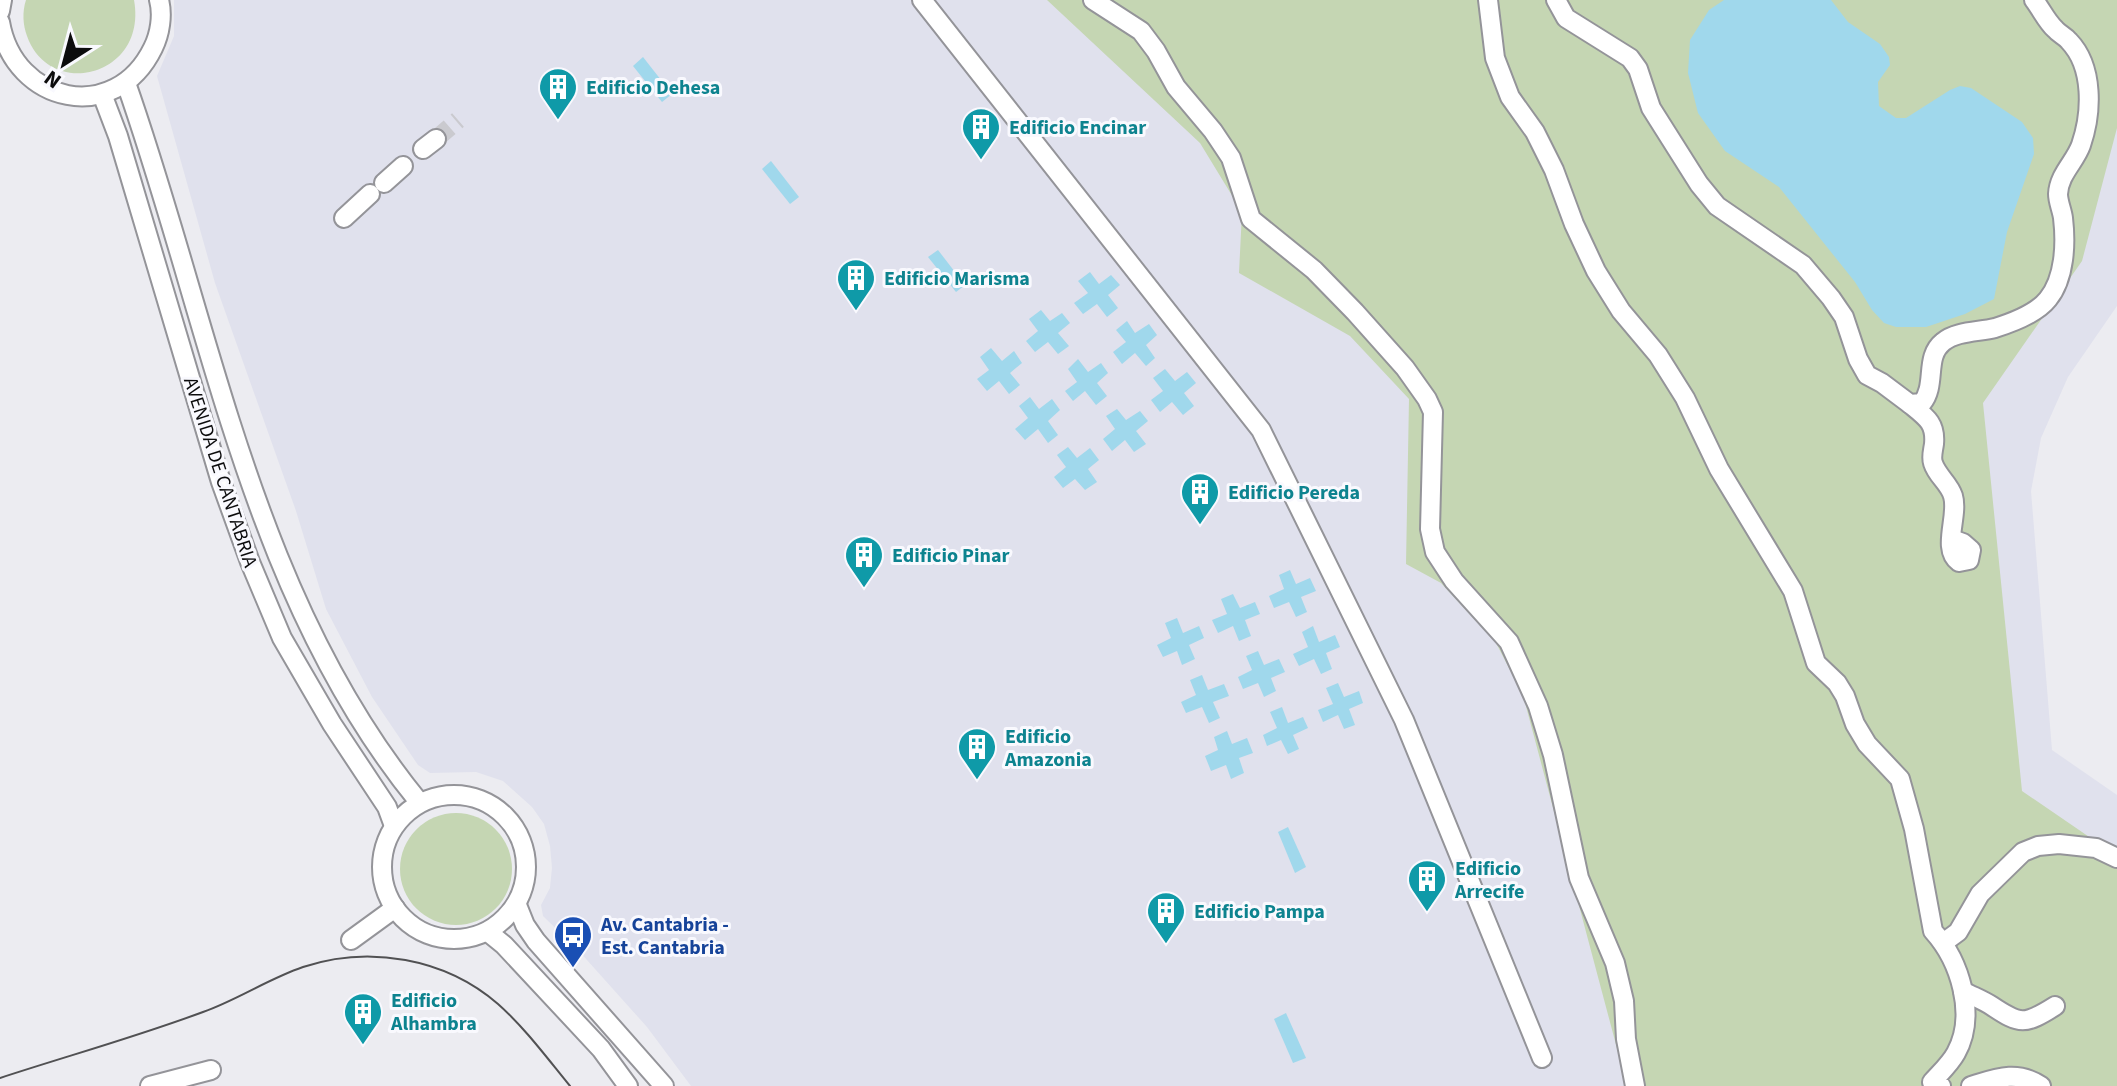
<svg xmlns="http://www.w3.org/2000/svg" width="2117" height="1086" font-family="'Source Sans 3',sans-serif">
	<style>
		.built { fill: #e0e1ed }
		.green { fill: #c5d6b3 }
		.water { fill: #a0d8ec }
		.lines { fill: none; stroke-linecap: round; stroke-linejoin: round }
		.minor-tunnel { stroke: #cacacf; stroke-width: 18; stroke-dasharray: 18 9; stroke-linecap: butt }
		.minor-casing { stroke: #949499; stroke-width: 22 }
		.minor { stroke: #fff; stroke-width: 18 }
		.tram { stroke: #515153; stroke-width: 2 }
		.labels { text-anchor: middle; stroke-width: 6; stroke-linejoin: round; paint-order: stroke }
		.culture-label { font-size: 20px; font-weight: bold; fill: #0d838f; stroke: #f9f9fe; text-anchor: start }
		.street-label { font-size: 20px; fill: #0c0c0d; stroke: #f9f9fe }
		.transit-label { font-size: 20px; font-weight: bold; fill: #164399; stroke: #f9f9fe; text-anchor: start }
	</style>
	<rect width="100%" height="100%" fill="#ececf1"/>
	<path class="built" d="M174 0H2117V306L2068 377 2041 438 2031 491 2052 750 2117 795V1086H691L647 1027 578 950 543 916 541 905 550 888 552 868 550 846 544 824 532 807 503 781 476 772 430 773 418 765 372 697 326 609 296 511 215 283 157 76 174 36Z"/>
	<g class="green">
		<path d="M26 0H134C148 76 50 101 27 36 23 25 22 12 26 0Z"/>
		<path d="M1047 0H2117V128L2082 261 1983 403 2022 791 2117 856V1086H1627L1523 695 1496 643 1441 583 1406 564 1409 399 1350 336 1239 273 1242 212 1200 143Z"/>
		<circle cx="456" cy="869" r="56"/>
	</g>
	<g class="water">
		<path d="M1724 0H1831L1848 22 1880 44 1889 57 1890 65 1878 82 1879 106 1896 118H1906L1950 90 1960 86 1971 88 2022 122 2033 138 2034 154 2007 232 1994 299 1965 314 1926 327H1896L1884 323 1872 310 1855 282 1779 187 1725 151 1698 113 1688 73 1690 40 1709 10Z"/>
		<path d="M643 57 672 94 662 102 633 66Z"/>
		<path d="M771 161 799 197 790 204 762 169Z"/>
		<path d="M938 250 965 285 956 292 928 257Z"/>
		<path d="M1090 272 1099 284 1111 275 1120 285 1108 295 1118 308 1107 317 1097 304 1083 314 1074 303 1088 293 1078 281Z"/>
		<path d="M1041 310 1050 321 1062 313 1070 323 1058 333 1069 346 1058 354 1048 342 1035 352 1026 341 1038 331 1029 319Z"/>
		<path d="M1127 321 1135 333 1149 324 1157 335 1146 345 1155 358 1146 366 1135 353 1122 364 1113 352 1126 342 1116 330Z"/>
		<path d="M991 348 1002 361 1014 351 1022 363 1010 373 1020 385 1009 394 999 381 987 391 977 379 989 370 980 357Z"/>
		<path d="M1078 359 1088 372 1101 363 1108 373 1097 383 1107 396 1096 405 1085 391 1073 401 1065 391 1077 382 1068 369Z"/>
		<path d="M1165 369 1175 381 1187 372 1196 383 1184 393 1194 406 1183 415 1172 402 1160 412 1151 400 1163 391 1153 378Z"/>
		<path d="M1030 397 1039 409 1052 399 1060 410 1048 421 1058 435 1048 443 1038 429 1025 440 1015 429 1028 418 1019 406Z"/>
		<path d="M1117 409 1126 420 1140 411 1148 421 1136 431 1146 444 1134 452 1125 440 1112 451 1103 439 1115 429 1106 416Z"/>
		<path d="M1068 447 1077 458 1090 448 1099 460 1088 469 1097 482 1085 490 1075 479 1063 488 1054 477 1066 467 1057 455Z"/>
		<path d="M1290 570 1296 584 1310 578 1316 591 1301 597 1307 612 1296 617 1289 602 1274 608 1269 596 1284 589 1279 575Z"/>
		<path d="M1233 594 1240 608 1255 602 1260 614 1245 620 1251 636 1239 641 1233 626 1218 633 1212 620 1227 614 1221 599Z"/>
		<path d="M1177 618 1183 633 1199 626 1204 638 1189 645 1195 659 1182 665 1177 651 1163 657 1157 645 1171 638 1165 623Z"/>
		<path d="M1313 626 1319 642 1335 635 1340 647 1326 653 1332 669 1321 674 1314 659 1299 666 1293 654 1308 647 1302 632Z"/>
		<path d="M1258 651 1264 665 1279 659 1285 672 1271 678 1276 691 1264 697 1258 683 1243 689 1238 677 1252 670 1246 656Z"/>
		<path d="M1202 675 1208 690 1224 684 1229 696 1213 702 1220 718 1209 723 1202 707 1186 713 1181 702 1196 695 1190 680Z"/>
		<path d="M1338 683 1344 697 1359 691 1363 703 1349 709 1355 725 1344 729 1338 715 1323 722 1318 710 1333 704 1326 688Z"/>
		<path d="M1282 707 1288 723 1303 717 1308 728 1293 735 1299 749 1288 754 1281 740 1267 746 1263 735 1277 728 1270 712Z"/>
		<path d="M1227 731 1232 744 1247 738 1253 753 1239 758 1244 773 1231 779 1226 765 1211 771 1205 756 1218 750 1214 737Z"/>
		<path d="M1288 827 1306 867 1295 873 1278 832Z"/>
		<path d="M1286 1013 1306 1058 1293 1063 1274 1019Z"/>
	</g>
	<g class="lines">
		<path class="minor-tunnel" d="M436 139 458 120"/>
		<defs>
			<g id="minor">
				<path d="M922 0 1261 430 1404 720 1542 1058"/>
				<path d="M1093 0 1141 31 1156 51 1176 87 1213 131 1231 158 1251 219 1314 270 1355 312 1405 368 1427 399 1433 412 1430 529 1435 552 1454 581 1509 642 1538 706 1553 755 1579 878 1615 963 1624 1001 1626 1039 1635 1086"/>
				<path d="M1488 0 1495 58 1510 97 1535 132 1554 170 1574 224 1596 271 1621 311 1658 355 1685 398 1719 469 1793 591 1816 663 1837 683 1845 696 1855 724 1867 744 1900 779 1914 829 1933 931C1960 961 1977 1015 1956 1053 1950 1064 1940 1073 1932 1082L1941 1086"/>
				<path d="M1556 0 1566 18 1630 58 1638 69 1651 108 1699 184 1717 206 1803 265 1831 298 1844 317 1858 359 1867 375 1882 383 1910 404 1922 403C1937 385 1924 357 1943 342 1956 331 1979 332 1995 328 2011 323 2037 313 2048 299 2065 278 2066 243 2063 218 2062 210 2058 202 2058 194 2059 174 2075 162 2081 145 2092 113 2094 67 2069 41 2065 36 2059 34 2055 29 2047 22 2041 9 2034 0"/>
				<path d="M0 11 2 0"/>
				<path d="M0 22C14 104 115 126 153 48 160 34 163 15 159 0"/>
				<path d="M126 83C212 327 251 597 419 802"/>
				<path d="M102 94 118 136 221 482 250 562 282 638 332 724 387 807 394 826"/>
				<path d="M423 149 436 139"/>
				<path d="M384 183 403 166"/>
				<path d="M344 218 370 194"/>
				<path d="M1910 404C1926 417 1936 423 1934 444 1933 451 1931 457 1933 463 1937 476 1949 483 1953 496 1959 516 1941 549 1959 562L1969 560 1971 550 1963 543 1952 539"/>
				<circle cx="454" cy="867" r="72"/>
				<path d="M517 905 525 925 536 941 664 1086"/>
				<path d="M488 932 504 945 601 1049 628 1086"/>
				<path d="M351 940 395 908"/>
				<path d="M1943 943 1958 932 1980 894 2023 852 2038 846 2059 844 2096 848 2117 858"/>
				<path d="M1963 991C1972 996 1983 1000 1992 1006 2020 1025 2025 1025 2055 1006"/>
				<path d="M150 1086 211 1070"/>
				<path d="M1971 1086C1997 1078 2017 1070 2041 1086"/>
			</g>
		</defs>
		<use href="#minor" class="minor-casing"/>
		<use href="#minor" class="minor"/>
		<path class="tram" d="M0 1078C67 1056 136 1037 203 1012 237 1000 268 979 303 967 369 945 445 958 498 1004 525 1028 547 1058 570 1086"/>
	</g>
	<defs>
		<symbol id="building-pin" viewBox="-11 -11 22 30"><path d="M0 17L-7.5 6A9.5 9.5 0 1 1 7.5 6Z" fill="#0f9aa8" stroke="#f9f9fe"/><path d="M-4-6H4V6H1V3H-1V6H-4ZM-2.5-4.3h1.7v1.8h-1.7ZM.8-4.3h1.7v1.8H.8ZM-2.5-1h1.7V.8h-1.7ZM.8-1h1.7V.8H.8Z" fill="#fff"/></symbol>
		<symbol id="bus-pin" viewBox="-11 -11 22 30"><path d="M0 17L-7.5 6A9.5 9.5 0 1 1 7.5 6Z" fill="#1a4fb4" stroke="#f9f9fe"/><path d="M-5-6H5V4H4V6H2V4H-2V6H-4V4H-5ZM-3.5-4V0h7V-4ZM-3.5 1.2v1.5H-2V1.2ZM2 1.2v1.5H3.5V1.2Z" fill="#fff"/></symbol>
	</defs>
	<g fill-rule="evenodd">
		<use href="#building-pin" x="536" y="65" width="44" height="60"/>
		<use href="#building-pin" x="959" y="105" width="44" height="60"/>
		<use href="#building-pin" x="834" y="256" width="44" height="60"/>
		<use href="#building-pin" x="1178" y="470" width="44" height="60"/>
		<use href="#building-pin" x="842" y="533" width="44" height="60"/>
		<use href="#building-pin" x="955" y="725" width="44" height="60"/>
		<use href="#building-pin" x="1405" y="857" width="44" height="60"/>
		<use href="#building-pin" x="1144" y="889" width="44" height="60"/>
		<use href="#bus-pin" x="551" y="913" width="44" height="60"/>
		<use href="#building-pin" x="341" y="990" width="44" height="60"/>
	</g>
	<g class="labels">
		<g class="culture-label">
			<text x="586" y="94">Edificio Dehesa</text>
			<text x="1009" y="134">Edificio Encinar</text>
			<text x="884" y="285">Edificio Marisma</text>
			<text x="1228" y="499">Edificio Pereda</text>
			<text x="892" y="562">Edificio Pinar</text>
			<text x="1005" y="743">Edificio<tspan x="1005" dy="23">Amazonia</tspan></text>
			<text x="1455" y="875">Edificio<tspan x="1455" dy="23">Arrecife</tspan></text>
			<text x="1194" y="918">Edificio Pampa</text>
			<text x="391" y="1007">Edificio<tspan x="391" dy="23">Alhambra</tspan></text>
		</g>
		<g class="street-label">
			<text transform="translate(221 472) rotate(72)" y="7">AVENIDA DE CANTABRIA</text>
		</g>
		<g class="transit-label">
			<text x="601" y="931">Av. Cantabria -<tspan x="601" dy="23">Est. Cantabria</tspan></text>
		</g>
	</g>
	<g transform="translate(64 64) rotate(216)" stroke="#f9f9fe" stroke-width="6" paint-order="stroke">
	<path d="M0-6L14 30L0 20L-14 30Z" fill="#0c0c0d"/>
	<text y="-12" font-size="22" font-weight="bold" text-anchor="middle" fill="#0c0c0d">N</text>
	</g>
</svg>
